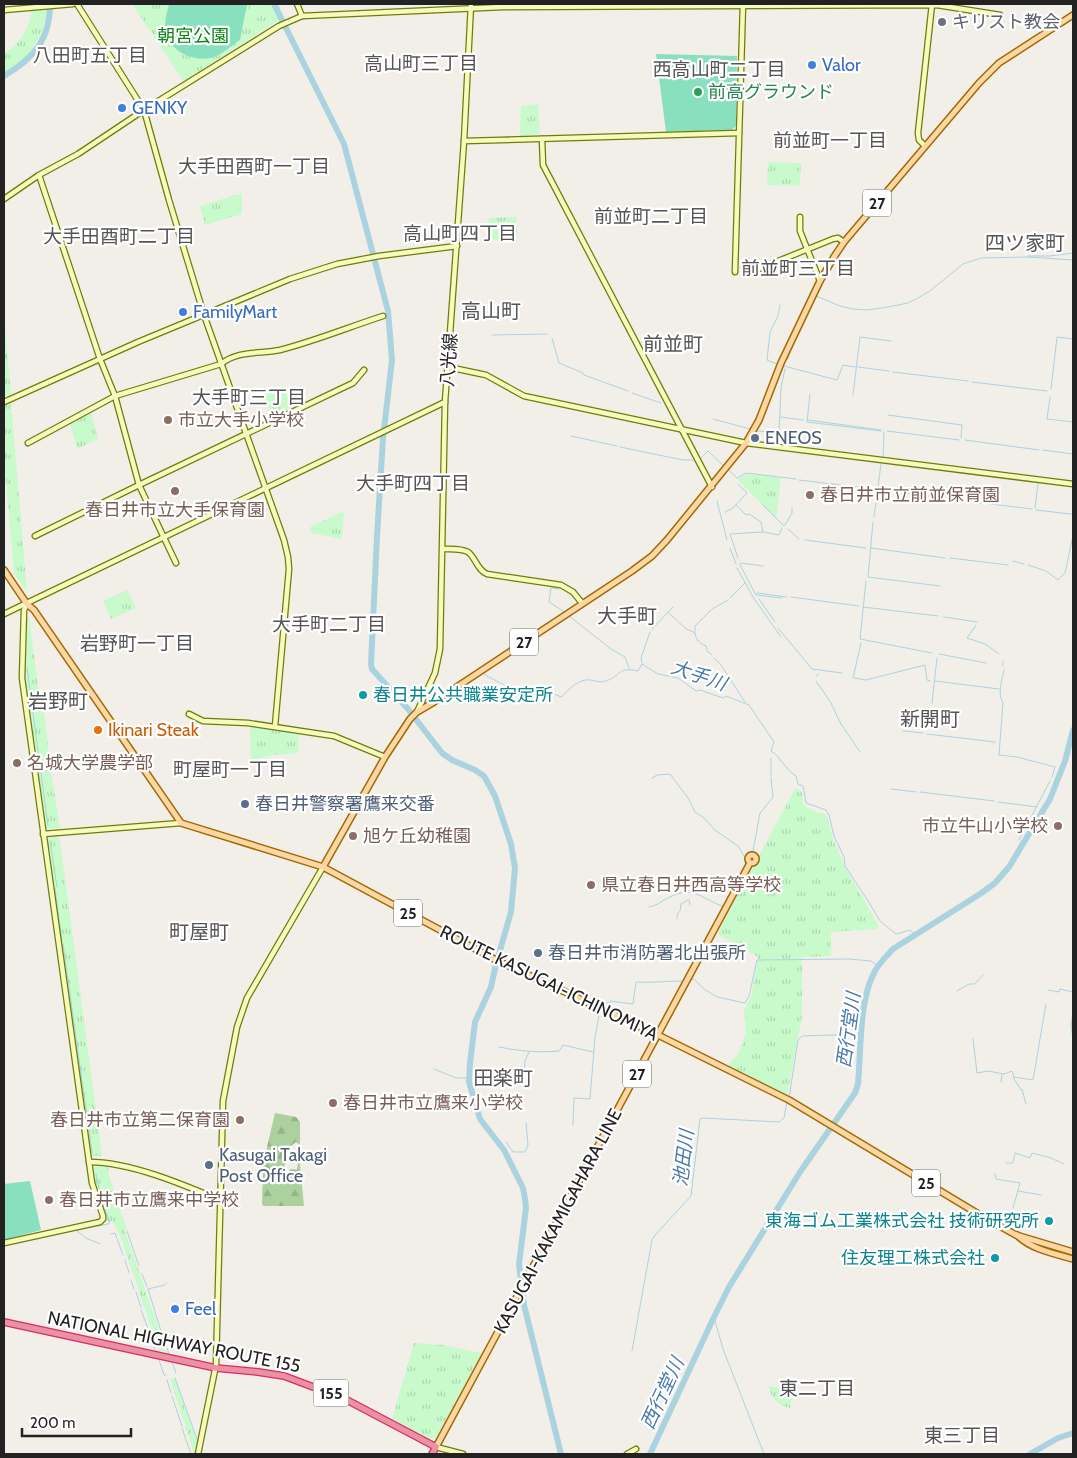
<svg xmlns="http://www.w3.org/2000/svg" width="1077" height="1458" font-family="Cabin,'Noto Sans JP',sans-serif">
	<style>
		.forest { fill: url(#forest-firs) }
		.park { fill: url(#park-tufts) }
		.pitch { fill: #88e0be }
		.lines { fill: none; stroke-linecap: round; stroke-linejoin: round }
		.stream { stroke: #aad3df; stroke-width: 1 }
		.river { stroke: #aad3df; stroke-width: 6 }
		.secondary-casing { stroke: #707d05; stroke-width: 7 }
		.primary-casing { stroke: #a06b00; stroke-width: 8 }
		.highway-casing { stroke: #dc2a67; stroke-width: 8 }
		.secondary { stroke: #f7fabf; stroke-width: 4.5 }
		.primary { stroke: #fcd6a4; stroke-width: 5 }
		.highway { stroke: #e892a2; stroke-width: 5.5 }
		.worship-dot { fill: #6b7280; stroke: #fff; stroke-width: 2 }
		.shop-dot { fill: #3f7fe0; stroke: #fff; stroke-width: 2 }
		.leisure-dot { fill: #2e9e5b; stroke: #fff; stroke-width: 2 }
		.education-dot { fill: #8d6e63; stroke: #fff; stroke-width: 2 }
		.service-dot { fill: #5c6f8a; stroke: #fff; stroke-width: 2 }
		.culture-dot { fill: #0f9aa8; stroke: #fff; stroke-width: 2 }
		.food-dot { fill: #e8710a; stroke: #fff; stroke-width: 2 }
		.labels { text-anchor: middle; stroke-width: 4.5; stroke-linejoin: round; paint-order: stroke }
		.shield { fill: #fff; stroke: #646464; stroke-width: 1 }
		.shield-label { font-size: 16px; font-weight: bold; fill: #222 }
		.worship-label { font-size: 18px; fill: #5b616d; stroke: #fff; text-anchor: start }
		.park-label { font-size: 18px; fill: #0c8416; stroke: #fff }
		.shop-label { font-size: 18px; fill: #366cbe; stroke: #fff; text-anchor: start }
		.leisure-label { font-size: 18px; fill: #27864d; stroke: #fff; text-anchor: start }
		.street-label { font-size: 18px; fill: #222; stroke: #fff }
		.education-label { font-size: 18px; fill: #785e54; stroke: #fff; text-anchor: start }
		.service-label { font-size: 18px; fill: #4e5e75; stroke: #fff; text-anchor: start }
		.culture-label { font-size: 18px; fill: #0d838f; stroke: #fff; text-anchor: end }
		.food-label { font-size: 18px; fill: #c56008; stroke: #fff; text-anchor: start }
		.neighbourhood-label { font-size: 19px; fill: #555; stroke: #fff }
		.water-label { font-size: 19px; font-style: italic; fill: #4a7aab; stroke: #fff }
		.quarter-label { font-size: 20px; fill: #555; stroke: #fff }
	</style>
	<defs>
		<pattern id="forest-firs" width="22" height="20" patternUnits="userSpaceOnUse" patternTransform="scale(1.25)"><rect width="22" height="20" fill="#add19e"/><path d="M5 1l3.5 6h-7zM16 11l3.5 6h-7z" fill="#95b388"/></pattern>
		<pattern id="park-tufts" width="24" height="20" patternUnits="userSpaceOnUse" patternTransform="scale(1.25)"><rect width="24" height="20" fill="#c8facc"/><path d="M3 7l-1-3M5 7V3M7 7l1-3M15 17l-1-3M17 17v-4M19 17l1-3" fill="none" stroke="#acd6af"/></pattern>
	</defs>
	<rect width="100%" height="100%" fill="#f2efe9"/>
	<path class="forest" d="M275 1113 296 1117 300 1122V1145L296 1142 291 1146 282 1173 283 1175 287 1177 290 1169 297 1170 299 1154 304 1206H263L262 1204 263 1164Z"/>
	<g class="park">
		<path d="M32 4H47C45 37 33 57 4 73V54C22 42 31 26 32 4Z"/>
		<path d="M132 4H278L284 17 185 80H183Z"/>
		<path d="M538 104 540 134 520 136 521 106Z"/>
		<path d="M768 162 800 163 801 164 800 184 798 186 767 185Z"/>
		<path d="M242 193V214L205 225 200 206Z"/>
		<path d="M516 217 517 239 486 240 489 218Z"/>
		<path d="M4 316 11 394 4 397Z"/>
		<path d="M283 386 292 407 272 418 263 396Z"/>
		<path d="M11 402 27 592 14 574 4 458V405Z"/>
		<path d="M90 411 91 412 98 439 77 449 70 423Z"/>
		<path d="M747 474 781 478 776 518 737 479Z"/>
		<path d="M342 512 344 513 342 539 311 533 310 527Z"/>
		<path d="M127 590 136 608 111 619 103 601Z"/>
		<path d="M26 618H29L39 694 43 700 50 765 60 828 45 829 24 676Z"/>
		<path d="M252 724 299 733 298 753 274 755 252 760 251 759 250 726Z"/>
		<path d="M795 789H799L802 793 803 805 816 812 823 813 827 817 833 839 845 867 878 925V928L875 929 831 932V956L802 957V1016L787 1096 727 1067 740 1051 746 1032 744 1009 751 997 758 957 717 934Z"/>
		<path d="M57 836 60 841 102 1156H90L47 840V838Z"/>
		<path d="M95 1166 108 1167 109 1176 126 1227 125 1231 167 1353 160 1351 155 1339 120 1235 112 1221H105V1215L92 1174Z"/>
		<path d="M414 1343 442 1345 482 1353 436 1437 429 1440 392 1419Z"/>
		<path d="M175 1378 197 1442 194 1453 170 1379Z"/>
		<path d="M768 1386 793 1391 790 1408C776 1405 772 1398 768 1386Z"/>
	</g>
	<g class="pitch">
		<path d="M169 4H247L240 40C232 45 223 54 214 57 195 63 169 52 166 31 164 21 167 13 169 4Z"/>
		<path d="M656 54 737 56 736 126 732 130 666 132Z"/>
		<path d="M30 1181 41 1230 4 1240V1184Z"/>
	</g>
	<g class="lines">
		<g class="stream">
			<path d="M1028 256H1050L1073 253"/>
			<path d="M811 306 816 296 840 306 853 309 867 310 888 307 908 303 918 298 930 291 963 264 981 258 1028 257 1073 260"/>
			<path d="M492 335 547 334"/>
			<path d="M552 338 559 363 583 373 584 375 628 391"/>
			<path d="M788 359 792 345"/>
			<path d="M777 364 767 360 770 332 778 316 780 305"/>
			<path d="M784 366 837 380 843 365 855 367"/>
			<path d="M858 367 889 371"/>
			<path d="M893 372 968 381"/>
			<path d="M972 382 1047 391"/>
			<path d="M1051 389 1057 337 1073 339"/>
			<path d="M632 393 661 403"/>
			<path d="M810 394 807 422 881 431"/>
			<path d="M853 395 860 337 891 341"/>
			<path d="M1050 397 1047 419 1073 422"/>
			<path d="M888 415 962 425 961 438"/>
			<path d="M781 417 803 420"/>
			<path d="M713 419 750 429"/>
			<path d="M808 420 881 430"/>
			<path d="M758 431 779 433 781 387 785 369"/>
			<path d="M887 431 959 440"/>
			<path d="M571 436 617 446"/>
			<path d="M965 440 1039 450"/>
			<path d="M620 447 683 460H695"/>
			<path d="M1043 450 1073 454"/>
			<path d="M883 458 884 432"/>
			<path d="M699 460 708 451 725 467"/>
			<path d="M729 470 737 478 746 473 796 479"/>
			<path d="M799 480 874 489"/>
			<path d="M878 490 953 499"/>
			<path d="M957 500 1032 509"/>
			<path d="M717 501 727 540"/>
			<path d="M762 504 783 525H785L792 513V508"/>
			<path d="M736 505 746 515 749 514 761 522 763 532"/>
			<path d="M1035 508 1038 483 1040 482"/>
			<path d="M1036 510 1070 514"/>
			<path d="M725 512 733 508 747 493 738 484"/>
			<path d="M1071 514 1073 515"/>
			<path d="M874 517 881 464"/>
			<path d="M873 522 868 577 940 586"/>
			<path d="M788 529 799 539"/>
			<path d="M805 540 866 548"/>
			<path d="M730 548 736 564"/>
			<path d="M871 548 945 558"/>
			<path d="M738 558 730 534 763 532 779 535 782 528"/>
			<path d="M950 558 1008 565"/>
			<path d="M1013 561 1024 564"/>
			<path d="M1028 565 1046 571 1058 580 1065 573 1072 540"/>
			<path d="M763 566 741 563 740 565 756 595 782 598"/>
			<path d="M737 568 753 597 781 637"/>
			<path d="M866 581 860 639 932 653"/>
			<path d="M559 589 551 588 549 602 566 613"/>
			<path d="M757 593 787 597"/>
			<path d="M791 597 859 606"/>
			<path d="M730 598 745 583"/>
			<path d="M759 599 775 622"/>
			<path d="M863 607 938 616"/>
			<path d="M669 613 685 628 695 633C696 640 699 643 706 646L707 651 712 655"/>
			<path d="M569 616 611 649 625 657 629 668"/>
			<path d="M944 617 977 622"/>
			<path d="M976 625 967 638 985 644 999 654"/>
			<path d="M778 628 812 669 842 673"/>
			<path d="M652 629 673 607"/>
			<path d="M695 632V626L712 609 728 600"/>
			<path d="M939 654 986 663"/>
			<path d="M714 658 721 665 745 702"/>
			<path d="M1003 661V666"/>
			<path d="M642 663 641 658 650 632"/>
			<path d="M27 668 48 826"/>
			<path d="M1004 670C1002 681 997 693 1003 703L999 755 1017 757 1055 767 1052 777"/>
			<path d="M482 672 487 676 525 696C538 693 548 690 561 697 569 690 578 678 591 680 596 681 600 683 606 681 621 676 618 666 638 671L642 664 658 674 678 678 696 691 700 690 723 698 726 696 749 705 774 742 771 751C779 755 785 769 796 776L798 784 803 786 806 803 826 810 829 815 834 836 844 857 845 866 870 904 880 921 896 934 910 930 915 935"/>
			<path d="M816 676 819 674"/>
			<path d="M853 678 861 643"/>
			<path d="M854 678 866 680 925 665 927 680 930 681"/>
			<path d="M816 681 831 703 841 724 860 752"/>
			<path d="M935 681 999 689"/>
			<path d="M932 703 937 658"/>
			<path d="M903 731 923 733"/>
			<path d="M927 734 995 742"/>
			<path d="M771 776V758"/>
			<path d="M652 778 657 775 670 774 688 798 695 812 704 818 715 830 738 846 747 861"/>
			<path d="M891 789 916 792"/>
			<path d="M920 792 994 801"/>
			<path d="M998 802 1037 807"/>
			<path d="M1019 840 1050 781"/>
			<path d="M50 841 57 887"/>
			<path d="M1021 841 1025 843"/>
			<path d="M747 860 751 851H753L760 813 773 797 771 778"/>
			<path d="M55 888 62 941"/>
			<path d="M689 900 690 905"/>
			<path d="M649 907C657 906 663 900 670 897 693 885 702 899 722 906"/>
			<path d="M677 919V915L680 911 681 904 688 900"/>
			<path d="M63 944 92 1152"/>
			<path d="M690 980 694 979 704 989 717 997 745 1003 749 996 757 960 849 959 871 961 878 966"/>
			<path d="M1048 990 1059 992 1060 989 1073 992"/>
			<path d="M957 991 969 984H975L983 975"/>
			<path d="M600 1004 599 1002 610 1003V1001L633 1004 636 982C652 983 667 981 683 981"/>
			<path d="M1073 1011 1071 1026 1073 1038"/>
			<path d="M973 1039 977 1073 988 1071 1004 1074 1012 1071 1014 1077 1033 1080 1046 1004"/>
			<path d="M499 1047C519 1051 539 1053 559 1051L563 1045 593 1052"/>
			<path d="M434 1069 456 1078H469"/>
			<path d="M1013 1077 1021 1090 1022 1089 1026 1104"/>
			<path d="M485 1082 488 1081 497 1083 499 1078 523 1084 525 1061 529 1052"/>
			<path d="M1001 1082 1002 1075"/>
			<path d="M789 1098 798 1040 802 1036 862 1034"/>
			<path d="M573 1125 574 1098 590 1099 595 1037 600 1011"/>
			<path d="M506 1142 513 1152H525L528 1145 526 1123"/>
			<path d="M1006 1163H1013L1015 1153 1030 1158 1032 1153 1051 1158 1064 1164"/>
			<path d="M995 1174 996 1179 1020 1183 1013 1208"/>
			<path d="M1018 1191 1041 1195"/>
			<path d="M77 1231 86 1238 100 1244"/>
			<path d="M127 1231 139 1266"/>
			<path d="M111 1234 115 1233 123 1255"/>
			<path d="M51 1235 108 1224 110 1222 102 1202 96 1174"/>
			<path d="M125 1260 129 1273"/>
			<path d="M142 1274 147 1287"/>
			<path d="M131 1280 134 1289"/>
			<path d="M148 1289 161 1331"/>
			<path d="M148 1289 165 1285 167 1283"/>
			<path d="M136 1292 141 1307"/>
			<path d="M141 1310 150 1334"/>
			<path d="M715 1315 714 1317 723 1349 764 1454"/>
			<path d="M162 1333 169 1354"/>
			<path d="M150 1336 155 1350"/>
			<path d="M632 1351 652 1240 655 1235 691 1196 700 1119 703 1118 779 1122 784 1118 787 1101"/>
			<path d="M159 1360 164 1375H166"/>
			<path d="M172 1362 176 1373"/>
			<path d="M175 1378 198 1442"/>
			<path d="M167 1380 171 1393"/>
			<path d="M172 1396 182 1426"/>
			<path d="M182 1428 191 1454"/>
		</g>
		<g class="river">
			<path d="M274 4 344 144 388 311 392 360 383 438 377 536 371 664 372 669 408 709 442 753 452 760 475 770 484 776 495 796 511 844 515 868 511 912 496 964 491 987 475 1022 470 1063 469 1082 480 1119 504 1150 523 1188 525 1199 526 1208 519 1264 524 1305 561 1454"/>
			<path d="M4 76C34 58 50 40 50 4"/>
			<path d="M715 1315 729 1287 800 1172 855 1093 858 1084C861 1052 859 1001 874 973 878 964 886 957 893 949L980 894 995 883 1009 867 1050 799 1065 761 1073 730"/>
			<path d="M650 1454 714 1317"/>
			<path d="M1030 1454 1058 1438 1073 1433"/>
		</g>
		<defs>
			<g id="secondary">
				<path d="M77 4 144 110 169 200 204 315 284 540 288 557 289 569 275 726"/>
				<path d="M297 4 302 16"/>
				<path d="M4 10 73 4"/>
				<path d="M542 139 543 165 712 487"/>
				<path d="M464 141 739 133"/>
				<path d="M925 146 919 140 918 133 932 4"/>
				<path d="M39 175 100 359 115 396 139 485 176 563"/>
				<path d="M4 199 39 175 78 154 144 110 279 26 302 16 503 7 937 5 1000 15"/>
				<path d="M800 217V231L820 281"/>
				<path d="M735 272 743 4"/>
				<path d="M746 274 833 239 838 238 844 242"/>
				<path d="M448 367 486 375 524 396 746 443 1073 484"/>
				<path d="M4 402 138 342 290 279 337 264 379 256 457 246"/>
				<path d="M28 443 115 396 221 364C238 350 261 354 280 350 315 341 349 327 383 316"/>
				<path d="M35 536 139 485 353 383 364 370"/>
				<path d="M443 549C450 549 461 548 468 552 476 558 477 570 487 574L561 585 573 592 582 603"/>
				<path d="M4 614 445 402"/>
				<path d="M417 712 435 673 440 649 445 402 464 141 471 4"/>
				<path d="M189 714 203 721 248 723 334 736 385 757"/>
				<path d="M43 834 181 823"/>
				<path d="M89 1162C130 1162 182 1184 220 1200"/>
				<path d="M4 1243 100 1222 103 1219V1216L92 1183 22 678 24 610 27 604"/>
				<path d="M436 1447 463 1454"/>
				<path d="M198 1454 216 1365 223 1101 237 1027 247 998 323 867"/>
				<path d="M627 1454 636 1449"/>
			</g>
			<g id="primary">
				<path d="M4 570 27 604 34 610 181 823 323 867 494 959 658 1035 789 1100 980 1215 1016 1235 1073 1252"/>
				<circle cx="752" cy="859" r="4"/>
				<path d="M323 867 385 757 410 719 417 712 434 702 632 571 652 556 667 540 746 443 759 420 781 363 820 281 834 257 844 242 979 83 999 63 1073 15"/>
				<path d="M1017 1235C1030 1249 1055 1254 1073 1259"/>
				<path d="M436 1447 750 863"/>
			</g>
			<path id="highway" d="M4 1322 216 1368 258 1372 284 1376 345 1399 436 1447 432 1454"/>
		</defs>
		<use href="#secondary" class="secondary-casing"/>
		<use href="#primary" class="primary-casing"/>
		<use href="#highway" class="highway-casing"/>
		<use href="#secondary" class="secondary"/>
		<use href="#primary" class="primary"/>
		<use href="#highway" class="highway"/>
	</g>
	<circle class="worship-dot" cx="942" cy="22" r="5"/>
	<g class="shop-dot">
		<circle cx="812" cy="65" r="5"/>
		<circle cx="122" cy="108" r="5"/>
		<circle cx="183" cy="312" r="5"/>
		<circle cx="175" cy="1309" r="5"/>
	</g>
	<circle class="leisure-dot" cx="698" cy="92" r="5"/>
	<g class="education-dot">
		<circle cx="168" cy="420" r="5"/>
		<circle cx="175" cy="491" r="5"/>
		<circle cx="810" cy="495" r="5"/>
		<circle cx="17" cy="763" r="5"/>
		<circle cx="1058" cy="826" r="5"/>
		<circle cx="353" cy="836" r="5"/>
		<circle cx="591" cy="885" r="5"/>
		<circle cx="333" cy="1103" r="5"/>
		<circle cx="240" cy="1120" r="5"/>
		<circle cx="49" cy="1200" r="5"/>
	</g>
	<g class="service-dot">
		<circle cx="755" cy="438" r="5"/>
		<circle cx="245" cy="804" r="5"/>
		<circle cx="538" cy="953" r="5"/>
		<circle cx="209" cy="1165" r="5"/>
	</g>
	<g class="culture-dot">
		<circle cx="363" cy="695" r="5"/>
		<circle cx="1049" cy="1221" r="5"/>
		<circle cx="995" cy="1258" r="5"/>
	</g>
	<circle class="food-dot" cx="98" cy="730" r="5"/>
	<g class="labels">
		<g class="shield">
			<rect x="863" y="189.5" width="28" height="27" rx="4"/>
			<rect x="510" y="628.5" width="28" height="27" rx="4"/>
			<rect x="394" y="899.5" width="28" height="27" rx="4"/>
			<rect x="623" y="1060.5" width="28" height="27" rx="4"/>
			<rect x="912" y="1169.5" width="28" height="27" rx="4"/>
			<rect x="313.5" y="1379.5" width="35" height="27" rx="4"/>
		</g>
		<g class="shield-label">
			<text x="877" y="209">27</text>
			<text x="524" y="648">27</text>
			<text x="408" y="919">25</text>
			<text x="637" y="1080">27</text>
			<text x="926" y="1189">25</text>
			<text x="331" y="1399">155</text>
		</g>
		<g class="worship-label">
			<text x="952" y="28">キリスト教会</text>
		</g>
		<g class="park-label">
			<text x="193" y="42">朝宮公園</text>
		</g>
		<g class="shop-label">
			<text x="822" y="71">Valor</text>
			<text x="132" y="114">GENKY</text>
			<text x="193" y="318">FamilyMart</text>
			<text x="185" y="1315">Feel</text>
		</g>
		<g class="leisure-label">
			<text x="708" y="98">前高グラウンド</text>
		</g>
		<g class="street-label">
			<text transform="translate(449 360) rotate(-86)" y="6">八光線</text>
			<text transform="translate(549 983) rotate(26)" y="6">ROUTE KASUGAI-ICHINOMIYA</text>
			<text transform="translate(558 1221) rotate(-62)" y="6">KASUGAI-KAKAMIGAHARA LINE</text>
			<text transform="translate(174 1342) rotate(11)" y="6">NATIONAL HIGHWAY ROUTE 155</text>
		</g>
		<g class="education-label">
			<text x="178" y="426">市立大手小学校</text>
			<text x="820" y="501">春日井市立前並保育園</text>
			<text x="175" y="516" text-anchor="middle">春日井市立大手保育園</text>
			<text x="27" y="769">名城大学農学部</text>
			<text x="1048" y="832" text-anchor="end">市立牛山小学校</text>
			<text x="363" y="842">旭ケ丘幼稚園</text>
			<text x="601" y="891">県立春日井西高等学校</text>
			<text x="343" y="1109">春日井市立鷹来小学校</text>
			<text x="230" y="1126" text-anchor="end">春日井市立第二保育園</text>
			<text x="59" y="1206">春日井市立鷹来中学校</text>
		</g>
		<g class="service-label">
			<text x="765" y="444">ENEOS</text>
			<text x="255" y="810">春日井警察署鷹来交番</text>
			<text x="548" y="959">春日井市消防署北出張所</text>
			<text x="219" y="1161">Kasugai Takagi<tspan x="219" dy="21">Post Office</tspan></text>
		</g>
		<g class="culture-label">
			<text x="373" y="701" text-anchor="start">春日井公共職業安定所</text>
			<text x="1039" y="1227">東海ゴム工業株式会社 技術研究所</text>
			<text x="985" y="1264">住友理工株式会社</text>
		</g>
		<g class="food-label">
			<text x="108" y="736">Ikinari Steak</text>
		</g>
		<g class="neighbourhood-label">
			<text x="90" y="62">八田町五丁目</text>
			<text x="421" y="70">高山町三丁目</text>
			<text x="719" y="76">西高山町二丁目</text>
			<text x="830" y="147">前並町一丁目</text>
			<text x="254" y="173">大手田酉町一丁目</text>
			<text x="651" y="223">前並町二丁目</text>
			<text x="460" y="240">高山町四丁目</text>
			<text x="119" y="243">大手田酉町二丁目</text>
			<text x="798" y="275">前並町三丁目</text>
			<text x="249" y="404">大手町三丁目</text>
			<text x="413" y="490">大手町四丁目</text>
			<text x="329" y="631">大手町二丁目</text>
			<text x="137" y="650">岩野町一丁目</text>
			<text x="230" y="776">町屋町一丁目</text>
			<text x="817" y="1395">東二丁目</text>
			<text x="962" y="1442">東三丁目</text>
		</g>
		<g class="water-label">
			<text transform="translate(699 675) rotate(19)" y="7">大手川</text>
			<text transform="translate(848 1030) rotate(-82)" y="7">西行堂川</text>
			<text transform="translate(683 1158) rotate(-83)" y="7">池田川</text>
			<text transform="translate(662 1393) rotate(-65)" y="7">西行堂川</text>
		</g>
		<g class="quarter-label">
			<text x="1025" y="250">四ツ家町</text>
			<text x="491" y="318">高山町</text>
			<text x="673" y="351">前並町</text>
			<text x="627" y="623">大手町</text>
			<text x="58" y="708">岩野町</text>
			<text x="930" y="726">新開町</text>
			<text x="199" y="939">町屋町</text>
			<text x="503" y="1085">田楽町</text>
		</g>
	</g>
	<rect width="1077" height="1458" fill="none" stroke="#222222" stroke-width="10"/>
	<path d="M22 1428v8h109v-8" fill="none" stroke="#222222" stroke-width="2.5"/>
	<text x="30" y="1428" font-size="15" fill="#222222" stroke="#ffffff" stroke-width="4" paint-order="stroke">200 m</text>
</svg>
